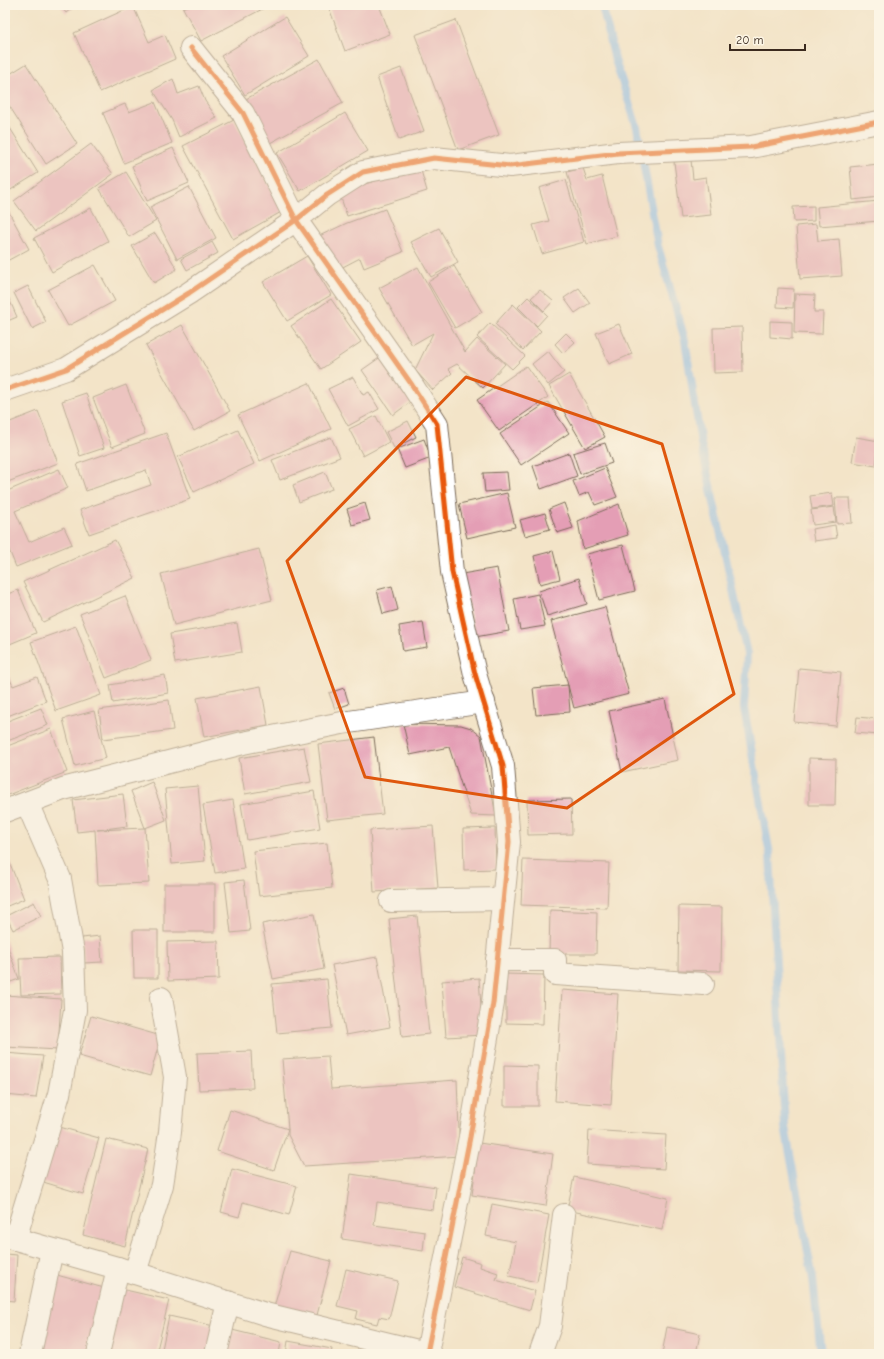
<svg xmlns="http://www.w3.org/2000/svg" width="884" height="1359" font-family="'Comic Neue',sans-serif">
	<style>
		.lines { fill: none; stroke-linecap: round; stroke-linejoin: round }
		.stream { stroke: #80b9f1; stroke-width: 8 }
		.building { fill: #e49eb5 }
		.minor-casing { stroke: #7b6b5a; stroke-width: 24 }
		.minor { stroke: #fff; stroke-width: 22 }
		.cycleway-casing { stroke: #fcf5e5; stroke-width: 8 }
		.cycleway { stroke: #e8590c; stroke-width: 5 }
		.marked { fill: none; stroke: #df570d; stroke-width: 3; stroke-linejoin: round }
	</style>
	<rect width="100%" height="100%" fill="#fcf5e5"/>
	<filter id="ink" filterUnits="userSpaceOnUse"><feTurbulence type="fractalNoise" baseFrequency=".025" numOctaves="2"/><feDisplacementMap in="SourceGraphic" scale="8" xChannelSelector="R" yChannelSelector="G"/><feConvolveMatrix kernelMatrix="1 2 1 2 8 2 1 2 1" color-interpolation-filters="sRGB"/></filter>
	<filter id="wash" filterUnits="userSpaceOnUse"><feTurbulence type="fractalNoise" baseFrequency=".012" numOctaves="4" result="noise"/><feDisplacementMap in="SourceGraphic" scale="16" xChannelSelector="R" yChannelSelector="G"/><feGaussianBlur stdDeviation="0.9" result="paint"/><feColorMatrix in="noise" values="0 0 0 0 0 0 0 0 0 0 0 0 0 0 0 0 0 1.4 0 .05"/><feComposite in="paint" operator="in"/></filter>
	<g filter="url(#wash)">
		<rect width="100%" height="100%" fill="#f3e4c8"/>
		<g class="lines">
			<path class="stream" d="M602 5 615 60 637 127 658 246 685 340 701 444 747 654 744 708 770 855 785 1127 813 1279 821 1354"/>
		</g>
		<g id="blocks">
			<g class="building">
				<path d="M5 5H13L5 13Z"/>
				<path d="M60 5H76L66 13Z"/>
				<path d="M190 5H270L201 41 183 8Z"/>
				<path d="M328 5H379L390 34 345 51Z"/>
				<path d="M133 6 149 42 165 35 175 59 100 92 74 33Z"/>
				<path d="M285 17 309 56 245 95 221 56Z"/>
				<path d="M456 20 499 135 458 150 415 35Z"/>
				<path d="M319 59 343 103 270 143 246 99Z"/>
				<path d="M26 64 77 144 46 164 5 99V77Z"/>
				<path d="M401 68 424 131 399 140 377 77Z"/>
				<path d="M173 79 178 94 199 86 205 101 217 118 179 137 172 120 153 90Z"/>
				<path d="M155 102 172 143 124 163 103 113 125 104 129 112Z"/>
				<path d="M345 113 368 151 300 191 277 153Z"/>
				<path d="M5 120 38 173 9 191 5 185Z"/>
				<path d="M234 120 283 211 233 239 183 146Z"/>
				<path d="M91 144 113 174 36 231 14 201Z"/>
				<path d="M173 148 189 183 147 201 132 166Z"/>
				<path d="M691 160 693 179 706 177 711 215 681 218 674 162Z"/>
				<path d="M879 164V197L853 200 850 167Z"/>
				<path d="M420 167 427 191 347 216 339 192Z"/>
				<path d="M583 168 587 180 602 176 617 236 587 244 567 172Z"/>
				<path d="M126 172 156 221 129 237 99 188Z"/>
				<path d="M566 180 584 242 542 254 533 225 549 221 539 188Z"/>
				<path d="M189 187 216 238 177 259 150 207Z"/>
				<path d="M879 201V221L819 226 817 207Z"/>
				<path d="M5 205 29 249 5 262Z"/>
				<path d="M814 206V221L794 222 793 207Z"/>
				<path d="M91 208 108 241 52 272 34 238Z"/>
				<path d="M385 209 403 252 364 268 360 258 335 271 317 237 347 223Z"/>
				<path d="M816 224 818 241 839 239 842 276 800 279 796 226Z"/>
				<path d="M439 228 458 262 431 277 411 242Z"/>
				<path d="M155 233 177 269 154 283 132 246Z"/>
				<path d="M212 242 218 253 187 270 181 259Z"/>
				<path d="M307 256 331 295 287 321 263 282Z"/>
				<path d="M95 265 115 301 68 326 48 290Z"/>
				<path d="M454 266 482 312 455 328 428 282Z"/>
				<path d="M418 267 465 352 477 339 505 364 483 388 457 364 448 369 452 373 433 390 415 370 433 333 412 345 379 288Z"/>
				<path d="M28 286 46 322 32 329 14 293Z"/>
				<path d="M579 288 590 303 575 313 564 298Z"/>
				<path d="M778 288 794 289 793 308 777 307Z"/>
				<path d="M540 290 553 301 544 311 531 298Z"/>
				<path d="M6 292 17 317 5 322V293Z"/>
				<path d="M795 294 815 295 814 312H823L822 334 794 333Z"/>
				<path d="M528 297 547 315 537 326 518 307Z"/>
				<path d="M331 299 361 342 321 369 291 326Z"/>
				<path d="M513 304 541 331 523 350 495 324Z"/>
				<path d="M770 321 792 322V339L770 337Z"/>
				<path d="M490 323 525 356 512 369 477 337Z"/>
				<path d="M619 324 632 354 609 364 596 333Z"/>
				<path d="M182 325 230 411 194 431 146 345Z"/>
				<path d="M742 327 743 372 714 373 713 328Z"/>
				<path d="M566 333 575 342 563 353 555 344Z"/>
				<path d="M548 351 564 372 548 385 532 364Z"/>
				<path d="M382 356 413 400 393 415 362 370Z"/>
				<path d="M526 366 548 397 499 431 477 400Z"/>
				<path d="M569 374 605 437 585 448 549 386Z"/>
				<path d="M353 377 363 395 369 392 379 409 348 426 328 389Z"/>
				<path d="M309 383 331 429 260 461 238 415Z"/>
				<path d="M126 385 145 434 112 447 93 398Z"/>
				<path d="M86 393 104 448 80 456 62 401Z"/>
				<path d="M548 402 569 433 521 465 500 434Z"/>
				<path d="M38 411 58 463 5 483V424Z"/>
				<path d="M376 416 389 442 363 456 349 429Z"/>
				<path d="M408 421 416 437 394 448 386 432Z"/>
				<path d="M238 430 254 464 194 492 178 457Z"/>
				<path d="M166 433 190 499 89 534 80 510 151 485 146 470 86 491 77 464Z"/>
				<path d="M331 437 340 457 280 480 272 460Z"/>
				<path d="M856 437 879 441 876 466 852 462Z"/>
				<path d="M424 439 431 458 405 468 397 449Z"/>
				<path d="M605 443 612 463 580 474 573 453Z"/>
				<path d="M569 453 577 476 541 489 533 466Z"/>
				<path d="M605 468 617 497 595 505 589 492 579 496 573 481Z"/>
				<path d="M59 469 68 488 15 511 29 542 64 527 72 544 16 567 5 540V492Z"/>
				<path d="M325 472 332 489 299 502 293 485Z"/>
				<path d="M507 472 509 490 485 492 483 473Z"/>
				<path d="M507 493 515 527 467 538 459 504Z"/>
				<path d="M832 493 834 506 812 509 810 496Z"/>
				<path d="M835 498H850L852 523 837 524Z"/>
				<path d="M365 503 370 520 352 525 347 509Z"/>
				<path d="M564 503 573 528 557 533 549 509Z"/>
				<path d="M619 504 628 535 583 549 578 521Z"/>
				<path d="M834 507 836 522 813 525 811 510Z"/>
				<path d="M545 513 550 529 525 536 520 520Z"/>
				<path d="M835 525 837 538 814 541 812 529Z"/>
				<path d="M115 540 135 578 43 622 23 582Z"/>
				<path d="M623 545 635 591 599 600 587 554Z"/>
				<path d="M259 549 272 600 174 625 161 574Z"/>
				<path d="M553 551 560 579 540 584 534 556Z"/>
				<path d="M497 568 509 631 475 637 462 574Z"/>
				<path d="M579 578 587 604 547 616 539 591Z"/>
				<path d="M392 586 398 610 383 614 377 590Z"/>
				<path d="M18 590 36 633 5 646V595Z"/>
				<path d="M538 594 545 626 520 630 514 599Z"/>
				<path d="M125 596 151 660 106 678 80 614Z"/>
				<path d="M605 607 629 694 574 708 551 621Z"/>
				<path d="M423 622 427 647 403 651 399 626Z"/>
				<path d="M237 623 242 652 175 663 170 634Z"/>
				<path d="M76 626 101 695 56 711 31 642Z"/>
				<path d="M799 668 841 672 836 726 794 722Z"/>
				<path d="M7 672 13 686 37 677 46 701 5 717V673Z"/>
				<path d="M165 675 168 693 113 703 110 685Z"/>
				<path d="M568 685 570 712 536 715 533 688Z"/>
				<path d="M261 686 268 725 204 737 197 698Z"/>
				<path d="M344 688 349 704 335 709 329 693Z"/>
				<path d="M665 699 678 760 622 772 609 711Z"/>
				<path d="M169 700 173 730 103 739 99 710Z"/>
				<path d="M41 708 48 725 5 742V722Z"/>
				<path d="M94 711 106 758 75 766 63 719Z"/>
				<path d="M857 717 879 719V735L855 733Z"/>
				<path d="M403 724 461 725 471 728 481 736 496 816 471 815 449 747 410 755Z"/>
				<path d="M51 729 67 772 5 796V747Z"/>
				<path d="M374 737 383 814 327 820 318 744Z"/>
				<path d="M304 747 311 782 245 794 239 758Z"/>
				<path d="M809 758 836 759 835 805H809Z"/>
				<path d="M152 782 166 820 145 828 131 791Z"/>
				<path d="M198 786 205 861 172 864 165 789Z"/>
				<path d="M314 791 320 828 247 840 241 804Z"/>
				<path d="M123 794 127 826 97 830 145 828 149 883 98 885 95 830 77 832 73 800Z"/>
				<path d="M571 799 572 834 528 835 527 800Z"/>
				<path d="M233 800 244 869 215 873 203 805Z"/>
				<path d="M433 826 438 888 374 892 370 830Z"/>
				<path d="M495 828 496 869 464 870 463 829Z"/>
				<path d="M327 843 332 888 259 896 253 851Z"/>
				<path d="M5 851 24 899 5 907Z"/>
				<path d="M523 860 609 863 607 908 521 905Z"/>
				<path d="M244 880 250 931 231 933 225 882Z"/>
				<rect x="164" y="884" width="51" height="48"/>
				<path d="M34 902 41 916 13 930 6 916Z"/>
				<path d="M679 906 722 907 721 971 678 970Z"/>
				<path d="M550 910 597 912 596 954H549Z"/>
				<path d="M314 914 324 969 273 979 262 924Z"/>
				<path d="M417 916 429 1034 402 1037 389 919Z"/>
				<path d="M133 930H158V978H134Z"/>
				<path d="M100 936 102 962 84 963 82 938Z"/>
				<path d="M5 939 19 979 5 984Z"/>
				<path d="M218 941 219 979 168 981 167 942Z"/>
				<path d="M60 957 61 994 21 995 19 958Z"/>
				<path d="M377 957 390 1027 346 1035 332 965Z"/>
				<path d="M506 974 544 975 543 1024 506 1023Z"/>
				<path d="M479 978 483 1035 446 1037 442 981Z"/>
				<path d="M327 979 332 1028 277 1033 272 984Z"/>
				<path d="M562 990 618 994 611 1105 555 1101Z"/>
				<path d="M5 995 61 999 58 1050 5 1047Z"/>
				<path d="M91 1016 161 1036 150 1076 79 1056Z"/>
				<path d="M251 1051 253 1088 199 1090 197 1053Z"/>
				<path d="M5 1053 43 1056 36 1098 5 1095Z"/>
				<path d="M328 1056 331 1089 457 1080 460 1156 304 1166 288 1135V1129L274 1170 217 1151 230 1110 288 1129 282 1059Z"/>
				<path d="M504 1065 538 1066V1106H504Z"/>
				<path d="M56 1126 99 1138 83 1194 40 1181Z"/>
				<path d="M589 1130 666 1135 664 1169 587 1164Z"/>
				<path d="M106 1139 148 1149 125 1246 83 1235Z"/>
				<path d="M479 1143 553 1154 546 1206 472 1195Z"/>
				<path d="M232 1169 297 1186 289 1215 243 1202 239 1217 221 1212Z"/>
				<path d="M351 1174 436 1187 433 1210 377 1202 374 1225 425 1232 423 1251 342 1239Z"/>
				<path d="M574 1177 668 1198 662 1230 567 1210Z"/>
				<path d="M492 1204 549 1215 537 1282 509 1276 516 1242 486 1236Z"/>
				<path d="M290 1251 331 1261 316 1319 274 1307Z"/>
				<path d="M5 1254 17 1255 14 1301 5 1300Z"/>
				<path d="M462 1257 481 1263 480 1267 498 1273 496 1280 535 1291 530 1310 454 1287Z"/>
				<path d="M346 1269 398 1281 389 1319 379 1317 377 1324 356 1319 358 1311 337 1306Z"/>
				<path d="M57 1275 104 1288 87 1354H36Z"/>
				<path d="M121 1289 169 1300 156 1354H106Z"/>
				<path d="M169 1316 214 1326 208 1354H161Z"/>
				<path d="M667 1327 700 1334 696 1354H662Z"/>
				<path d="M232 1330 281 1342 279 1354H227Z"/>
				<path d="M288 1341 332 1349 331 1354H286Z"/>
			</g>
		</g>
	</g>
	<g filter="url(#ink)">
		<use href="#blocks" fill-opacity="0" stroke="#7b6b5a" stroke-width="1"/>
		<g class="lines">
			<defs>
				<g id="minor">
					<path d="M191 48 243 113 296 220 412 385 437 424 452 572 475 674 503 766 509 842 493 1003 470 1137 427 1353"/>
					<path d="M5 390 66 369 189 293 296 220 327 195 363 172 434 158 510 166 618 153 751 147 879 122"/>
					<path d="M5 811 63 789 243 743 342 723 484 702"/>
					<path d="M391 901 503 899"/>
					<path d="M497 960H555V974L703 984"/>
					<path d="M5 1236 135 1273 265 1314 430 1354"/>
					<path d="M15 1239 59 1094 75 1010 73 952 60 879 27 803"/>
					<path d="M135 1273 162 1185 170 1132 175 1077 161 998"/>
					<path d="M30 1354 52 1250"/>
					<path d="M98 1354 118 1268"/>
					<path d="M216 1354 228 1302"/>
					<path d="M540 1354 550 1326 564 1215"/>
				</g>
			</defs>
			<use href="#minor" class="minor-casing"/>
			<use href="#minor" class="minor"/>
			<defs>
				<g id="cycleway">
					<path d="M191 48 243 113 296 220 412 385 437 424 452 572 475 674 503 766 509 842 493 1003 470 1137 427 1353"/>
					<path d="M5 390 66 369 189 293 296 220 327 195 363 172 434 158 510 166 618 153 751 147 879 122"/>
				</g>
			</defs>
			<use href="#cycleway" class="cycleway-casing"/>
			<use href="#cycleway" class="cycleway"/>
		</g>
	</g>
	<path d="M0 0H884V1359H0ZM466 377 662 444 734 694 567 808 365 777 287 561Z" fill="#f3e4c8" fill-opacity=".55" fill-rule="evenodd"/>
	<path class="marked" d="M466 377 662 444 734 694 567 808 365 777 287 561Z"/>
	<rect width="884" height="1359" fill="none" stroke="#fcf5e5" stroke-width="20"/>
	<path d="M730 44v6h75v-6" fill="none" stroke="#3b2a1e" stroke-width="2"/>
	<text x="736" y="44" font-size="12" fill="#3b2a1e" stroke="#fcf5e5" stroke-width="3" paint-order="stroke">20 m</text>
</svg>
